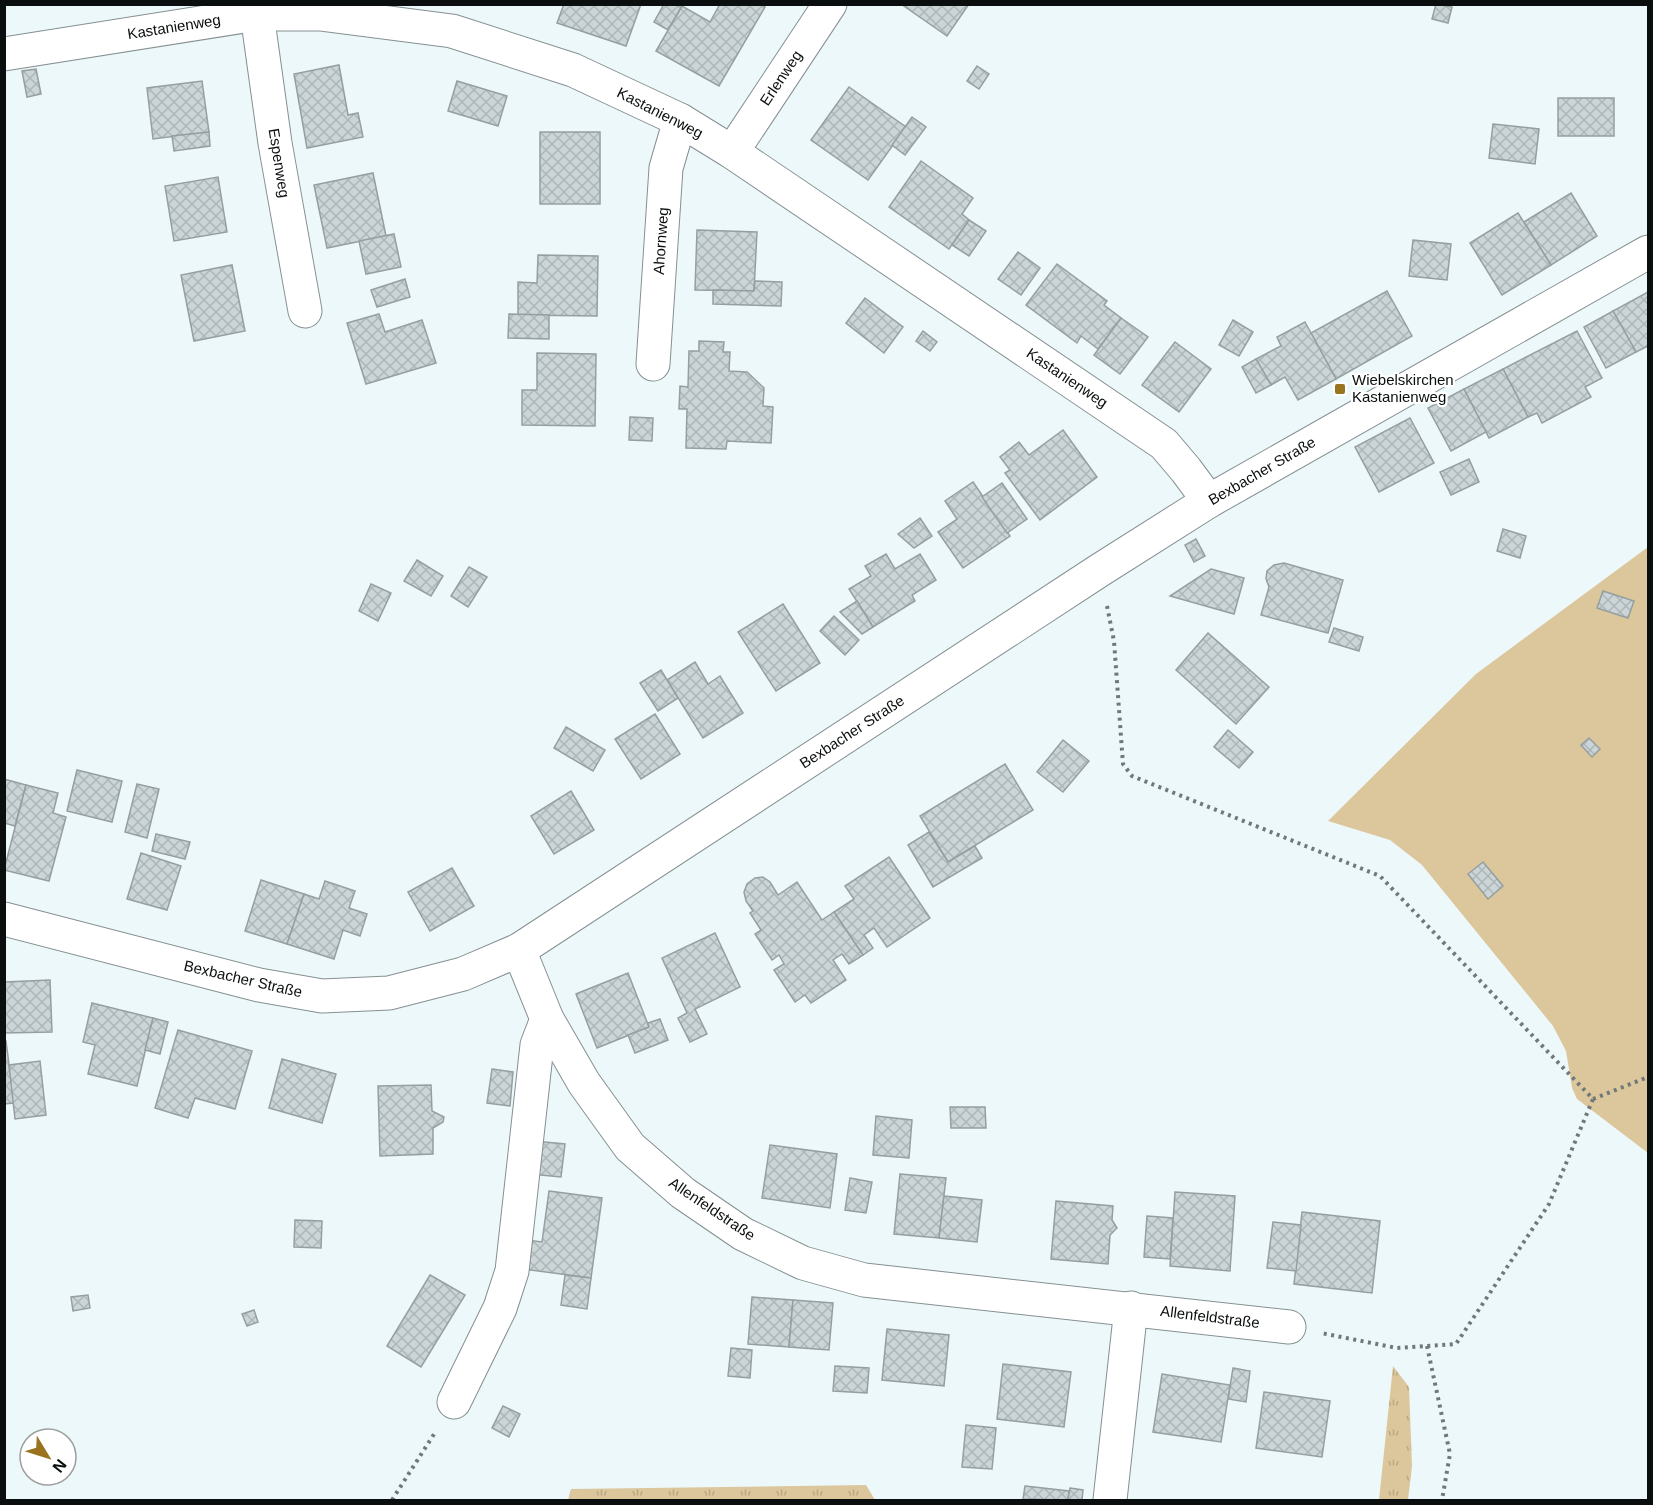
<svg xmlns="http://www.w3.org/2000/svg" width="1653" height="1505" font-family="Arial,sans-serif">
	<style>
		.grass { fill: url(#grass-tufts) }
		.green { fill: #dcc69c }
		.building { fill: url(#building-cross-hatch); stroke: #959fa0; stroke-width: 1.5 }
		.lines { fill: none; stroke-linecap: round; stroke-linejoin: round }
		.minor-casing { stroke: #869092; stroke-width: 35 }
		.path { stroke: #717879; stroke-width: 4; stroke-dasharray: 3 4.5; stroke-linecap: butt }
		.minor { stroke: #fff; stroke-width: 33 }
		.poi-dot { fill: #99731e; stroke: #fff; stroke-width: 2 }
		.labels { text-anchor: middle; stroke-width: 4.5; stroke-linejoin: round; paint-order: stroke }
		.street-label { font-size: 15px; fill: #0b0e0f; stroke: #fff }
		.poi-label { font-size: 15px; fill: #0b0e0f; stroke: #fff; text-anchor: start }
	</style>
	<defs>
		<pattern id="grass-tufts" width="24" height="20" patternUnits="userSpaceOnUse" patternTransform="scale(1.5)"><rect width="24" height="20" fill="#dcc69c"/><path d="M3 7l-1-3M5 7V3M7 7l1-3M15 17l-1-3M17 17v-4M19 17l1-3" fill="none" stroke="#bba985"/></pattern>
		<pattern id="building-cross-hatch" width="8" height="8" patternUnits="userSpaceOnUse" patternTransform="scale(1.5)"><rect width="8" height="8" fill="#cbd5d7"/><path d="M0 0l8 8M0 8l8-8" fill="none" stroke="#adb6b7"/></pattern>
	</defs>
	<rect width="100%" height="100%" fill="#edf8fa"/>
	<g class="grass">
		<path d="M1393 1366 1409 1387 1412 1466 1408 1500H1379Z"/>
		<path d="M866 1485 875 1500H568L571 1489Z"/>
	</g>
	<path class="green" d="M1648 547V1153L1577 1099 1572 1088 1566 1051 1553 1026 1422 865 1390 840 1328 821 1476 674Z"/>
	<g class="building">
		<path d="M564 4H641L626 46 557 23Z"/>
		<path d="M664 4 682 6 668 30 654 22Z"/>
		<path d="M720 4H761L765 7 719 86 656 51 682 6 710 22Z"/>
		<path d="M901 4H969L947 36Z"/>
		<path d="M1436 4 1452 7 1448 23 1432 19Z"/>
		<path d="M339 65 348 115 358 113 363 137 307 148 294 74Z"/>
		<path d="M977 66 989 74 979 89 967 81Z"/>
		<path d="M36 69 41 94 27 97 22 71Z"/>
		<path d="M202 81 209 132 153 139 147 88Z"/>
		<path d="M457 81 507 96 498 126 448 111Z"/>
		<path d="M849 87 906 127 868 180 811 140Z"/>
		<rect x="1558" y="98" width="56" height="38"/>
		<path d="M912 117 926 127 905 155 892 145Z"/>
		<path d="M1493 124 1539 129 1535 164 1489 158Z"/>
		<path d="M209 132 210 146 174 151 172 136Z"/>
		<rect x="540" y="132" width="60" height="72"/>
		<path d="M921 161 973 198 962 214 969 220 949 249 889 207Z"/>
		<path d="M373 173 386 236 327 248 314 185Z"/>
		<path d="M218 177 227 232 174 241 165 186Z"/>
		<path d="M1571 193 1597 236 1551 265 1524 222Z"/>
		<path d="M1518 213 1551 265 1502 295 1470 243Z"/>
		<path d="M969 220 986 231 969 256 952 245Z"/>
		<path d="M697 230 757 232 754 291 695 290Z"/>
		<path d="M394 234 401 267 366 274 359 241Z"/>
		<path d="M1413 240 1451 244 1447 280 1409 276Z"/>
		<path d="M1018 252 1040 268 1021 295 998 279Z"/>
		<path d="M538 255 598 256 597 316 518 315V282L537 283Z"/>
		<path d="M1057 264 1107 301 1104 305 1121 318 1098 349 1081 336 1077 343 1026 305Z"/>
		<path d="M232 265 245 331 194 341 181 275Z"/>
		<path d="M405 279 410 297 377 307 371 290Z"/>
		<path d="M755 281 782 282 781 306 713 304V290L754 291Z"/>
		<path d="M1387 291 1412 336 1336 379 1311 333Z"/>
		<path d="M1648 292V346L1636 352 1613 311Z"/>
		<path d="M865 298 903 327 884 353 846 323Z"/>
		<path d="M1613 311 1636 352 1606 368 1584 327Z"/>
		<path d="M379 314 385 332 422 320 436 363 366 384 347 323Z"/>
		<path d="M509 314 549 315V339L508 338Z"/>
		<path d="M1121 318 1148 337 1120 374 1094 355Z"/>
		<path d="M1233 320 1253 332 1239 356 1219 345Z"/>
		<path d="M1305 322 1336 379 1298 400 1285 377 1271 385 1256 359 1281 346 1277 337Z"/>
		<path d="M923 331 937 342 930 351 916 341Z"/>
		<path d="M1577 331 1602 378 1585 387 1591 397 1542 423 1537 413 1528 417 1503 369Z"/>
		<path d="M699 341 724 342 723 352H730L729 371 747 372 764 388 763 406 773 407 771 443 727 441 726 449 686 448 687 409H679L680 386 688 387 689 351H699Z"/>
		<path d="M1175 342 1211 369 1179 412 1142 385Z"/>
		<path d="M537 353 596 354 595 426 522 425V390H537Z"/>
		<path d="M1256 359 1271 385 1256 393 1242 367Z"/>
		<path d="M1503 369 1528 417 1489 438 1464 389Z"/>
		<path d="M1464 389 1486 432 1451 451 1428 408Z"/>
		<path d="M630 417 653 418 652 441 629 440Z"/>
		<path d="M1410 418 1434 463 1379 492 1355 447Z"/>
		<path d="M1063 430 1097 477 1040 520 1005 473 1010 470 1000 457 1019 442 1029 455Z"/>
		<path d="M1469 459 1479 482 1451 495 1440 472Z"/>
		<path d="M973 482 1010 536 963 568 938 532 957 519 945 501Z"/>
		<path d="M1002 483 1027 519 1007 533 982 497Z"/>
		<path d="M920 518 932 536 914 548 898 534Z"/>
		<path d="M1503 529 1526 536 1520 558 1497 551Z"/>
		<path d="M1196 539 1205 556 1194 562 1185 545Z"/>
		<path d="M886 554 895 569 920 554 936 580 912 595 915 601 873 627 849 589 871 576 865 566Z"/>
		<path d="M417 560 443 576 431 596 404 581Z"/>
		<path d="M1284 563 1343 580 1328 633 1261 615 1269 587 1266 579 1267 571 1274 565Z"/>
		<path d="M469 567 487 577 468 607 451 596Z"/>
		<path d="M1211 569 1244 578 1234 614 1170 596Z"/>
		<path d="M371 584 391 593 378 621 359 611Z"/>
		<path d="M1603 591 1634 601 1628 618 1597 608Z"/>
		<path d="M857 601 873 627 862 634 840 612Z"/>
		<path d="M783 604 820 663 776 691 738 632Z"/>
		<path d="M834 616 859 640 845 655 820 631Z"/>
		<path d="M1334 628 1363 637 1359 651 1329 642Z"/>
		<path d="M1208 633 1269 687 1236 724 1176 670Z"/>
		<path d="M695 662 708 684 720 676 743 713 703 738 667 680Z"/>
		<path d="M661 670 678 698 658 711 640 683Z"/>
		<path d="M655 714 680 754 641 779 615 739Z"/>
		<path d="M566 727 605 750 593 771 554 748Z"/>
		<path d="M1228 730 1253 752 1239 768 1214 747Z"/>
		<path d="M1589 738 1600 749 1592 757 1581 745Z"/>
		<path d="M1063 740 1089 761 1063 792 1037 772Z"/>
		<path d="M1005 764 1033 810 948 862 920 816Z"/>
		<path d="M77 770 122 781 112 822 67 811Z"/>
		<path d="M4 779 26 785 15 826 4 823Z"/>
		<path d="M137 784 159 789 147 838 125 832Z"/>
		<path d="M26 785 58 793 53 813 66 817 49 881 4 870Z"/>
		<path d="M571 791 594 830 554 854 531 816Z"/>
		<path d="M929 832 948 862 975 846 982 858 933 887 908 845Z"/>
		<path d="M156 834 190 842 185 859 152 851Z"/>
		<path d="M141 853 181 866 167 910 127 899Z"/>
		<path d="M889 857 930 918 887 947 874 928 864 935 873 948 863 955 834 912 854 899 845 886Z"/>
		<path d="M1483 862 1503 886 1488 899 1468 874Z"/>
		<path d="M452 868 474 906 430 931 408 892Z"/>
		<path d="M763 877 770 882 778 895 797 882 822 920 834 912 863 955 849 964 842 954 833 960 846 980 811 1003 805 995 795 1002 774 970 784 964 779 955 772 960 755 934 761 930 750 913 753 911 746 901 744 892 747 884 755 878Z"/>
		<path d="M261 880 304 894 287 944 245 931Z"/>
		<path d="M325 881 355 891 349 908 367 914 360 936 343 930 334 959 287 944 304 894 319 899Z"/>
		<path d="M715 933 740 987 695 1009 707 1034 690 1042 678 1018 687 1013 662 958Z"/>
		<path d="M628 973 649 1027 597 1048 576 994Z"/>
		<path d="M50 980 52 1032 4 1033V982Z"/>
		<path d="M92 1003 153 1018 137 1086 88 1074 95 1045 83 1042Z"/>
		<path d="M153 1018 168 1022 160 1054 145 1050Z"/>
		<path d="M660 1019 668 1040 635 1053 628 1035 649 1027 648 1023Z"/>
		<path d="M178 1030 252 1051 235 1109 195 1098 188 1118 155 1108Z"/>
		<path d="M4 1041H6L14 1103 4 1104Z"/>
		<path d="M282 1059 336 1074 322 1123 269 1108Z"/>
		<path d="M40 1061 46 1115 15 1119 9 1065Z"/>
		<path d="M492 1069 513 1072 510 1106 487 1103Z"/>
		<path d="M431 1085 432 1111 444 1117 443 1122 433 1128V1154L380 1156 378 1086Z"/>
		<path d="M950 1107H985L986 1128H951Z"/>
		<path d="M876 1116 912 1120 909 1158 873 1155Z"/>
		<path d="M534 1141 565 1144 561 1177 531 1174Z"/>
		<path d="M770 1145 837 1154 830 1208 762 1198Z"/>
		<path d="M900 1174 946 1178 939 1238 894 1234Z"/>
		<path d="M850 1178 872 1182 866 1213 845 1210Z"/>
		<path d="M549 1191 602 1198 591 1278 523 1269 527 1240 542 1242Z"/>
		<path d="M1175 1192 1235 1196 1230 1271 1170 1266Z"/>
		<path d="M944 1196 982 1200 977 1242 939 1238Z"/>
		<path d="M1056 1201 1113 1206 1112 1220 1117 1228 1110 1235 1108 1264 1051 1259Z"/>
		<path d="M1302 1212 1380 1221 1372 1293 1294 1284Z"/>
		<path d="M1147 1216 1173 1218 1170 1259 1144 1257Z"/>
		<path d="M295 1220 322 1221 321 1248 294 1247Z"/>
		<path d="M1273 1222 1301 1225 1296 1271 1267 1268Z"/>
		<path d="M430 1275 465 1295 421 1367 387 1346Z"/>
		<path d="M565 1275 591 1278 587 1309 561 1305Z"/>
		<path d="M88 1295 90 1308 73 1311 71 1297Z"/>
		<path d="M752 1297 793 1300 789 1347 748 1344Z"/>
		<path d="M793 1300 833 1303 829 1350 789 1347Z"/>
		<path d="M254 1310 258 1322 247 1326 242 1314Z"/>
		<path d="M887 1329 949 1335 944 1386 882 1380Z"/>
		<path d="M731 1348 752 1350 750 1378 728 1376Z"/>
		<path d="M1003 1364 1071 1372 1064 1427 997 1419Z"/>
		<path d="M835 1366 869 1368 867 1393 833 1391Z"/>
		<path d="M1233 1368 1250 1371 1246 1402 1228 1399Z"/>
		<path d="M1162 1374 1230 1385 1221 1442 1153 1432Z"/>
		<path d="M1264 1392 1330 1401 1322 1457 1256 1448Z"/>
		<path d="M503 1406 520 1414 509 1437 492 1428Z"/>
		<path d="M966 1425 996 1428 992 1469 962 1467Z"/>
		<path d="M1025 1486 1069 1491 1068 1500 1023 1499Z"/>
		<path d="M1070 1488 1083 1490 1082 1500H1068Z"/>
	</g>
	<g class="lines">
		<defs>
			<g id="minor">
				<path d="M257 14 275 143 305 311"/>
				<path d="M4 54 257 14H320L452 31 573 70 680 120 732 152 1164 444 1186 470 1209 501"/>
				<path d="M732 152 830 4"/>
				<path d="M653 364 666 168 680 120"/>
				<path d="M4 919 259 985 322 996 389 993 463 974 519 950 1100 570 1209 501 1648 252"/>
				<path d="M519 950 547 1019 584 1083 630 1147 683 1193 743 1234 803 1263 864 1280 1289 1327"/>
				<path d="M454 1402 500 1308 512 1271 537 1045 547 1019"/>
				<path d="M1110 1500 1131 1308"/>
			</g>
		</defs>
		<use href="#minor" class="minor-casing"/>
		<g class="path">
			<path d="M1107 606 1114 641 1123 764 1132 776 1380 876 1593 1099 1549 1204 1456 1344 1397 1348 1321 1333"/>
			<path d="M1593 1099 1648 1077"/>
			<path d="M1427 1346 1450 1454 1442 1500"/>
			<path d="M392 1500 436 1431"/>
		</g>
		<use href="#minor" class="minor"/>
	</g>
	<rect class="poi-dot" x="1334" y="383" width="12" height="12" rx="3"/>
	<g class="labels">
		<g class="street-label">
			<text transform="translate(174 27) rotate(-9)" y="5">Kastanienweg</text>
			<text transform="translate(781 78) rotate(-56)" y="5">Erlenweg</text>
			<text transform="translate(660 113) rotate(27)" y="5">Kastanienweg</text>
			<text transform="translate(279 163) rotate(81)" y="5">Espenweg</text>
			<text transform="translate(661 241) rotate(-86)" y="5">Ahornweg</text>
			<text transform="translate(1067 378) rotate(34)" y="5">Kastanienweg</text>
			<text transform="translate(1262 471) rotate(-30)" y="5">Bexbacher Straße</text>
			<text transform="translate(852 732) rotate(-33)" y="5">Bexbacher Straße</text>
			<text transform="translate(243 979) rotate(13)" y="5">Bexbacher Straße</text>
			<text transform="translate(712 1209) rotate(34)" y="5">Allenfeldstraße</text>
			<text transform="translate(1210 1317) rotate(7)" y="5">Allenfeldstraße</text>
		</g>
		<g class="poi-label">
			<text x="1352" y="385">Wiebelskirchen<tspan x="1352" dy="17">Kastanienweg</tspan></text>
		</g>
	</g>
	<rect width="1653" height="1505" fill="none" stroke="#0b0e0f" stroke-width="12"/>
	<g transform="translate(48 1457) rotate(128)"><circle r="28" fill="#ffffff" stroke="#9d9f9f" stroke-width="1.5"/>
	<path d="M0-4.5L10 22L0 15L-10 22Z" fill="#99731e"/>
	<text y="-9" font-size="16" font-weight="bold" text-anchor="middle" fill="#0b0e0f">N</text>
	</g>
</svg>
